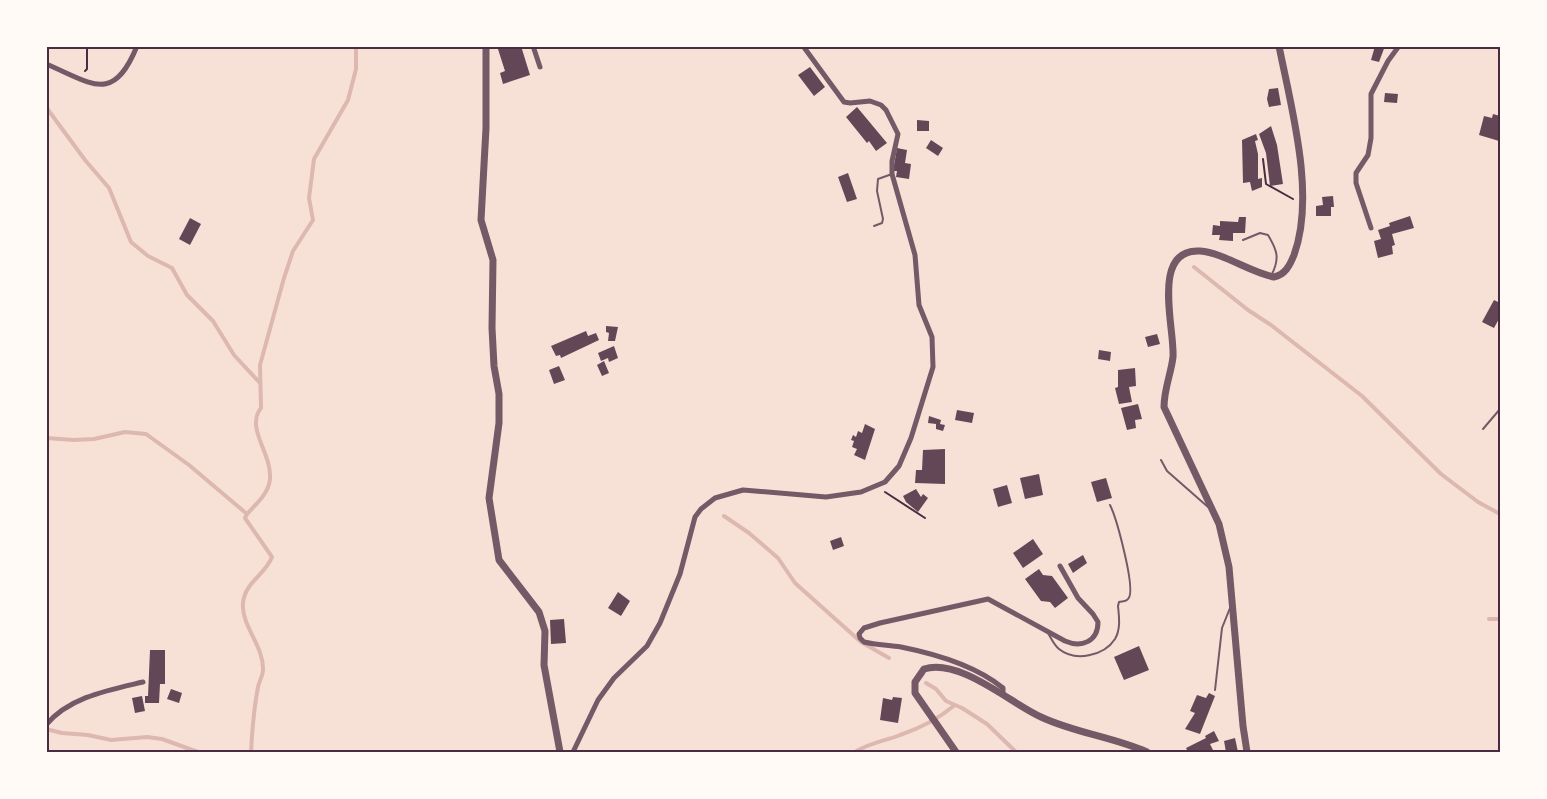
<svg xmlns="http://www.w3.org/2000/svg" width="1547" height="799" font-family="'Noto Sans',sans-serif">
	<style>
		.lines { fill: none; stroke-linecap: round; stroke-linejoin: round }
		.stream { stroke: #dcb8b0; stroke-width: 4 }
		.building { fill: #644757 }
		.path { stroke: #4a2c40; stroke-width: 2 }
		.service { stroke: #755966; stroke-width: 2 }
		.minor { stroke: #755966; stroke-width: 5 }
		.tertiary { stroke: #755966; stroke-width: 7 }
		.neatline { fill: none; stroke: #4a2c40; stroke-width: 2 }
	</style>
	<rect width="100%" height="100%" fill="#f7e1d7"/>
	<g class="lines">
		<g class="stream">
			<path d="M46 107 85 160 109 188 131 242 148 256 172 268 187 295 213 321 234 355 260 383"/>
			<path d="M1194 267 1248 310 1271 325 1362 396 1441 474 1478 502 1500 514"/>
			<path d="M46 438 74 440 94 439 125 432 146 434 189 465 247 514 245 518 272 557C265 575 245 582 243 603 241 626 264 646 263 670 263 675 259 682 258 687 254 708 252 732 251 752"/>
			<path d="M247 514C256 504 269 493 270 479 272 453 245 428 261 408L260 365 284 278 293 251 313 220 309 198 314 159 348 100 356 69V46"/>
			<path d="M724 516 749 533 778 558 795 583 861 642 889 658"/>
			<path d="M1489 619H1500"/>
			<path d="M926 683 936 689 946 701 962 708 987 724 1016 752"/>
			<path d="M46 729 62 733 88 735 111 740 147 737 162 739 198 752"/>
			<path d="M244 752H251"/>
			<path d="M855 752C869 743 885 741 900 735 921 728 938 719 955 705"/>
		</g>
	</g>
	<g class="building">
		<path d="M497 46H521L530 75 503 84 500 73 505 71Z"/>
		<path d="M1375 46H1385L1379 62 1371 60Z"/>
		<path d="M810 67 825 87 814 96 798 75Z"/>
		<path d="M1278 88 1281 105 1269 107 1267 99 1269 89Z"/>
		<path d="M1385 93 1398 94 1397 103 1384 102Z"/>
		<path d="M857 107 887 143 876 151 869 141 867 143 846 117Z"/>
		<path d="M1493 114 1500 116 1499 141 1479 135 1484 116 1492 118Z"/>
		<path d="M917 120 929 121V131H917Z"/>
		<path d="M1271 126 1277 145 1283 184 1270 186 1266 153 1259 134Z"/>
		<path d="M1256 134 1258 140 1255 141 1258 154V179L1262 178V187L1252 191 1250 182 1243 183 1242 140Z"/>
		<path d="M931 140 943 148 938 156 926 148Z"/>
		<path d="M897 148 907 150 905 163 911 164 909 179 896 177 897 171H893Z"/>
		<path d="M848 173 857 199 847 202 838 177Z"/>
		<path d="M1333 196 1334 207H1331V216H1316V206L1323 205 1322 197Z"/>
		<path d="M1410 216 1414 228 1392 234 1395 245 1392 246 1393 254 1378 258 1374 241 1381 239 1378 230 1390 226 1389 223Z"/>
		<path d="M1239 217H1246L1245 233H1233V241L1219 240 1220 235H1212L1213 225 1220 226V221L1238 222Z"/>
		<path d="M190 218 201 224 190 245 179 239Z"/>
		<path d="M1494 300 1500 303V317L1494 328 1482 322Z"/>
		<path d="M606 326 618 327 615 341H608L609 333 606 332Z"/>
		<path d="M586 331 588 336 596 333 599 340 561 358 560 355 556 356 551 346Z"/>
		<path d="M1157 334 1160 344 1148 347 1145 337Z"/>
		<path d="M614 346 618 358 609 362 608 358 601 361 598 353Z"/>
		<path d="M1099 350 1111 352 1110 361 1098 359Z"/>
		<path d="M604 361 609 373 602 376 597 365Z"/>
		<path d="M559 366 565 380 554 384 549 370Z"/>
		<path d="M1135 368 1136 386 1129 387 1132 402 1119 404 1115 388 1118 387V370Z"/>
		<path d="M1138 404 1142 419 1135 420 1136 428 1127 430 1121 408Z"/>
		<path d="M957 410 974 413 972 423 955 420Z"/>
		<path d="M929 416 941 420 940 424 945 425 943 431 936 429V424L928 423Z"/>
		<path d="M865 424 875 429 865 460 854 455 857 449 852 447 854 441 851 440 853 435 856 437 858 431 862 433Z"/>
		<path d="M945 449V484L915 483 916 470H922L923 450Z"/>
		<path d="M1039 474 1043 495 1025 499 1020 478Z"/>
		<path d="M1106 478 1112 498 1097 502 1091 482Z"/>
		<path d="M1007 485 1012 503 998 507 993 489Z"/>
		<path d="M916 489 921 497 923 494 928 498 918 512 906 502 903 496Z"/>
		<path d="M841 537 844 546 833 550 830 541Z"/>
		<path d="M1033 539 1043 554 1023 568 1013 553Z"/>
		<path d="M1083 555 1087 563 1073 573 1068 564Z"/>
		<path d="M1039 569 1043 575 1052 576 1068 598 1055 608 1050 602 1041 601 1025 579Z"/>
		<path d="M618 592 630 601 621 616 608 608Z"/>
		<path d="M564 619 566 643 551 644 550 620Z"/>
		<path d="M1139 646 1149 670 1124 680 1114 657Z"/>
		<path d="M150 650H165V684H160L159 703H145V696H148Z"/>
		<path d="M171 689 182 693 179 703 167 699Z"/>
		<path d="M1209 693 1215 696 1200 734 1185 729 1195 713 1190 711 1197 695 1206 698Z"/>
		<path d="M142 696 145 711 135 713 132 698Z"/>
		<path d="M893 697 902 698 898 723 880 720 883 698 892 700Z"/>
		<path d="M1214 731 1219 741 1210 744 1214 752H1188L1186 748 1206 738 1205 736Z"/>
		<path d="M1235 738 1238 752H1226L1224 741Z"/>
	</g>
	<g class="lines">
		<g class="path">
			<path d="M85 71 87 69V46"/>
			<path d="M1263 159 1266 184 1293 199"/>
			<path d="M885 492 925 518"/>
		</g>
		<g class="service">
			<path d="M874 226 882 223 883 219 877 191 878 179 892 174"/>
			<path d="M1243 240 1260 233 1268 235C1277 250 1280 258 1272 274"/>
			<path d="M1483 429 1500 409"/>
			<path d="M1161 460 1167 471 1208 507"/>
			<path d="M1048 633C1051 638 1054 645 1059 649 1075 662 1104 656 1115 639 1121 629 1119 616 1118 606L1119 602C1122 601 1126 602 1128 599 1137 591 1116 517 1110 505"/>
			<path d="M1215 690 1222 628 1230 608"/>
		</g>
		<g class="minor">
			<path d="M533 46 540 67"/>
			<path d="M46 64C92 83 113 105 137 46"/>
			<path d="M1371 228 1356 183V173L1368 155 1371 138V94L1388 61 1399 46"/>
			<path d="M1003 694V688C975 665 936 654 901 647 888 645 876 645 864 642L860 638 859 634 864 628 880 623 988 599 1065 641C1081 648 1098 642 1098 622L1093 614 1078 598 1060 566"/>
			<path d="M46 725C69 697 109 690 143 682"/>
			<path d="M573 752 598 700 614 678 647 646 660 623 680 574 695 517 701 509 715 498 743 490 826 497 861 492 885 482 899 466 911 438 933 367 932 337 919 305 915 255 892 174V161L898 134 886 110 881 105 870 101 850 103 844 102 803 46"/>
		</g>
		<g class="tertiary">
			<path d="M486 46V128L481 220 493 260 492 328 494 366 499 394V423L489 498 499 560 539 612 545 631 544 665 560 752"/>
			<path d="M956 752 915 693V682L924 669C960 658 1010 703 1041 717 1075 733 1113 737 1147 752"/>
			<path d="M1247 752 1243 726 1229 567 1219 524 1164 407C1164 389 1171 374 1173 357 1175 329 1150 248 1200 251 1224 253 1249 272 1274 277 1285 275 1290 265 1294 255 1316 195 1291 107 1279 46"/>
		</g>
	</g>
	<rect width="1547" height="799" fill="none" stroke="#fffaf5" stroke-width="96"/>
	<rect x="48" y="48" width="1451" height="703" class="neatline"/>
</svg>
